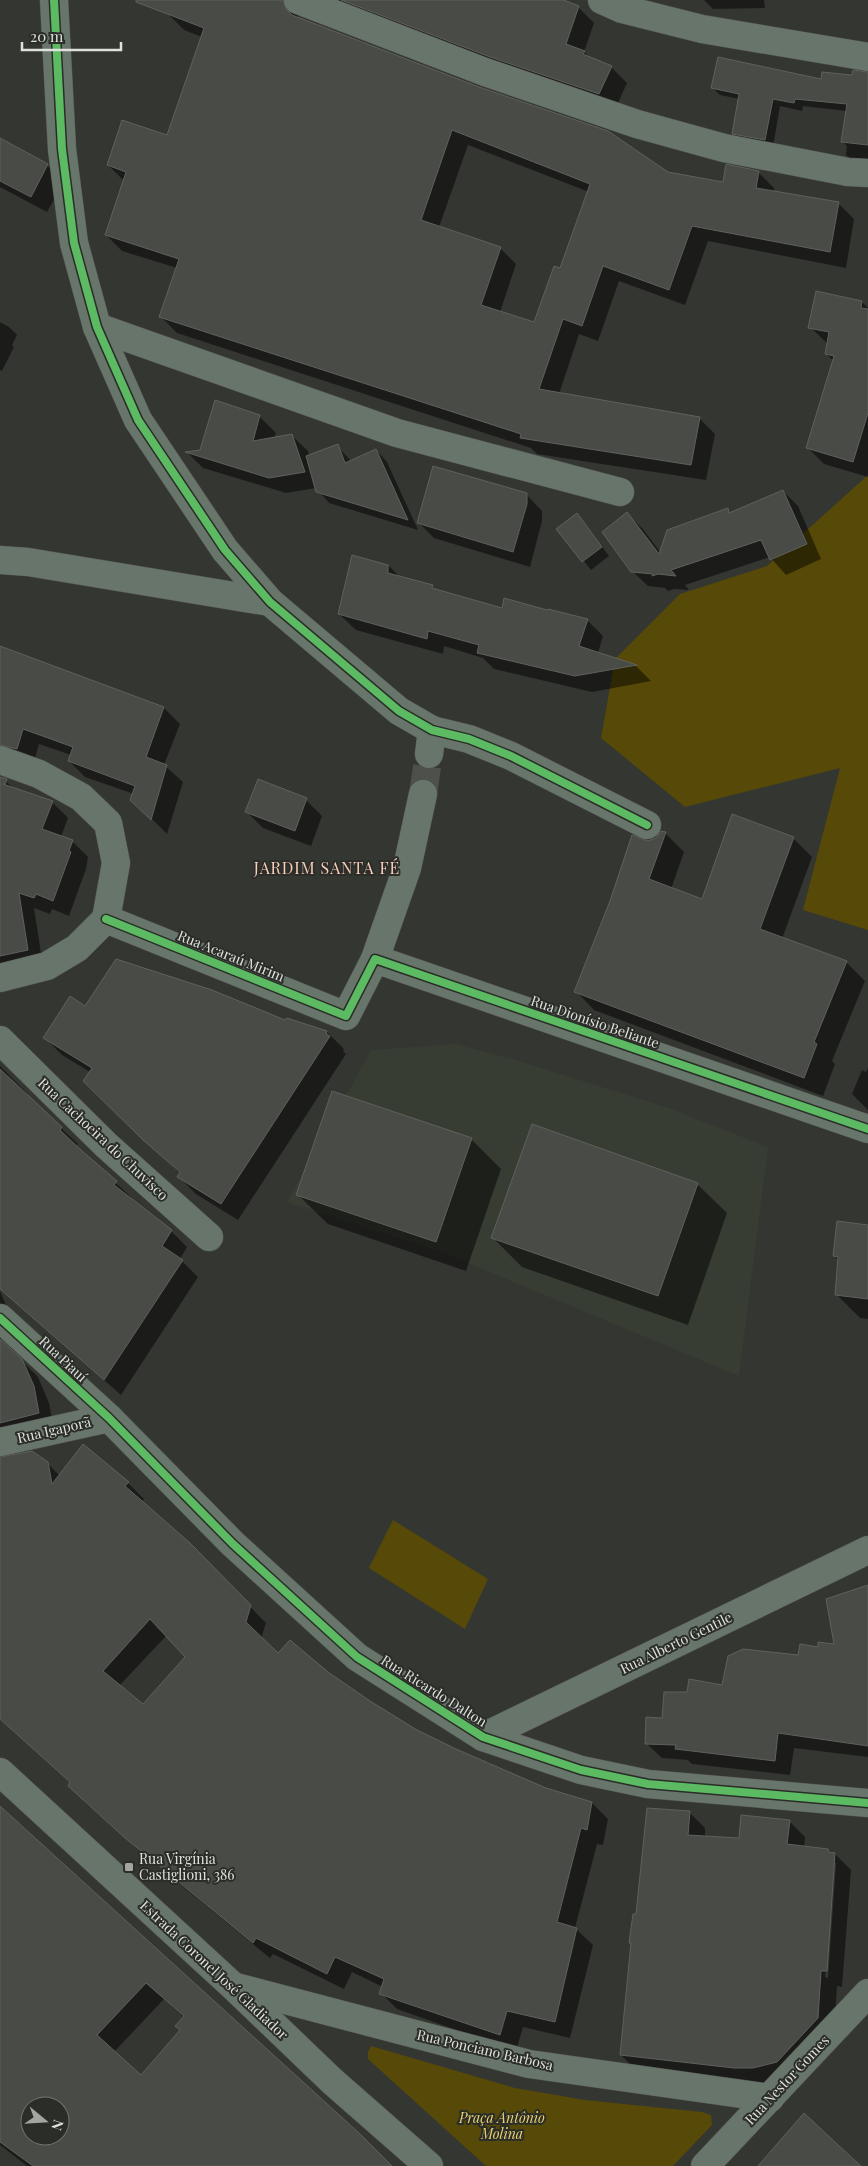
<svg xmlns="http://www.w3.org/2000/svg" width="868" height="2166" font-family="'Playfair Display',serif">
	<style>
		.built { fill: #373d32 }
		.green { fill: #574907 }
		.shadow { fill: #0007; fill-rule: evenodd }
		.building { fill: #494b47; stroke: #5f615d; fill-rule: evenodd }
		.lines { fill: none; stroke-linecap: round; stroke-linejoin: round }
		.minor-tunnel { stroke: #4e504c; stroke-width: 28; stroke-dasharray: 28 14; stroke-linecap: butt }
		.minor-casing { stroke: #535452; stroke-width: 29 }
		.minor { stroke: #68756a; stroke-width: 28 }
		.cycleway-casing { stroke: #2a2d28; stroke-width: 11 }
		.cycleway { stroke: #5cba63; stroke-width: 8 }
		.poi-dot { fill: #a3a5a1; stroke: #2a2d28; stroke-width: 2 }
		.labels { text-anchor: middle; stroke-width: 4; stroke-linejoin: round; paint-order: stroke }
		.street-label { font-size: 14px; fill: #dfe1dd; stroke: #2a2d28 }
		.poi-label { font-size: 14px; fill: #dfe1dd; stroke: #2a2d28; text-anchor: start }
		.park-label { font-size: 14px; font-style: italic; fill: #ead171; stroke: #2a2d28 }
		.quarter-label { font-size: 16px; letter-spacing: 1px; fill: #fecebd; stroke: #2a2d28 }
	</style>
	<rect width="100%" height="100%" fill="#343632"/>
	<path class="built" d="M456 1044 516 1060 669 1108 768 1147 739 1376 439 1251 287 1202 371 1050Z"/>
	<g class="green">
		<path d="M868 475V930L803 910 840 768 685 807 601 738 615 659 680 594 767 566Z"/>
		<path d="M393 1520 488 1579 465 1629 369 1568Z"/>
		<path d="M371 2046 515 2088 585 2100 702 2112 711 2115 712 2125 673 2166H486L368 2059V2052Z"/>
	</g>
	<g class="shadow">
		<path d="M173 0H312L299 10 298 18 668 173 724 184 758 172 774 188V192L838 203 854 219 846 268 708 241 685 305 619 281 598 341 579 334 559 394 699 418 715 434 706 480 537 454 531 448 177 333 161 317 177 268 122 251 106 235 124 181 108 165 168 137 202 37 184 30 168 14ZM468 145 589 192 561 269 535 323 500 312 516 264 500 248 439 227Z"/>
		<path d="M313 0H561L578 7 594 23 584 52 591 58 611 67 627 83 615 110Z"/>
		<path d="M704 0H764L765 8 713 9Z"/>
		<path d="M868 79V164L854 163 846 155 847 146 842 141 847 111 803 106 802 111 780 106 773 147 741 141 733 133 740 99 720 95 712 87Z"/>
		<path d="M0 140 48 166 64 182 47 212 0 187Z"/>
		<path d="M862 302 868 308V477L824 464 808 448 834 361 826 354 828 344 810 327Z"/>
		<path d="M0 322 9 327 17 335 12 345 14 347 2 371 0 370Z"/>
		<path d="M216 402 260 417 276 433 274 438 291 435 308 451 309 456 337 446 351 461 376 450 387 462 418 530 329 503 316 488 286 493 203 468 188 453 201 451Z"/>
		<path d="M783 491 798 506 821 559 786 575 770 557 685 585 689 590 674 589 668 591 665 588 648 586 632 571 627 514 642 528 661 553 727 510 731 514Z"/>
		<path d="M526 494 542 511V521L530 567 434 538 418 522Z"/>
		<path d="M584 523 609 556 591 570 558 529Z"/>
		<path d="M353 557 390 567 401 578 432 586 437 591 503 609 548 612 587 620 603 636 598 653 636 666 651 681 592 692 494 669 483 658 444 646 443 654 356 630 339 614Z"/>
		<path d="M0 647 164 708 180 724 164 765 183 782 167 834 132 799 134 794 85 777 69 761 71 755 39 744 33 765 1 772 0 777 15 789 52 802 68 818 61 837 72 841 88 857 86 869 69 916 52 909 50 914 34 908 43 966 0 975Z"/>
		<path d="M306 800 322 816 311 846 263 828 247 812Z"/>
		<path d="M665 833 684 852 671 889 703 901 793 838 812 857 782 939 846 962 865 981 832 1061 835 1064 823 1096 594 1010 576 991 611 901 648 842Z"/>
		<path d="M85 1008 286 1022 327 1032 344 1049 343 1051 346 1054 238 1220 196 1194 179 1177 180 1173 85 1081 90 1072 62 1055 45 1038Z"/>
		<path d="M0 1066 28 1094 27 1096 78 1144 76 1146 132 1198 131 1200 171 1231 187 1247 180 1259 198 1277 121 1395 0 1289Z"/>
		<path d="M868 1068V1110L852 1094 862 1070 866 1072Z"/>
		<path d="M471 1139 501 1169 466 1271 328 1224 298 1195Z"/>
		<path d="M697 1184 727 1213 688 1325 522 1267 493 1238Z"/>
		<path d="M868 1226V1319L860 1318 836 1294 839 1261 834 1256Z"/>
		<path d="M0 1291 12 1319 0 1332 1 1340 38 1377 49 1403 54 1429 1 1454 0 1458 47 1463 60 1476 128 1483 144 1499 141 1502 189 1544 266 1623 261 1639 278 1655 327 1673 369 1702 417 1731 456 1750 545 1789 592 1803 608 1819 603 1845 597 1844 575 1928 593 1945 570 2038 523 2027 516 2051 397 2009 381 1993 383 1987 352 1972 344 1989 273 1954 270 1958 143 1854 85 1802 71 1783 0 1719ZM167 1635 187 1657 143 1705 119 1686Z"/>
		<path d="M868 1637V1757L794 1748 790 1775 692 1764 688 1760 662 1758 646 1743 663 1720 688 1694 723 1686 819 1648Z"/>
		<path d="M0 1808 390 2166H27L0 2145ZM164 1999 185 2018 181 2030 141 2077 114 2052ZM30 2106H60V2136H30Z"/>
		<path d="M689 1812 705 1828V1837L740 1840 789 1821 805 1837 804 1847 828 1850 835 1854 851 1870 842 1987 837 1986 834 2034 765 2084 637 2071 621 2055 632 1945 630 1943 637 1915ZM833 1863H836L828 1978 825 1977Z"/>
	</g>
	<g class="building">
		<path d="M136 0H283L286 9 292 15 479 87 608 131 668 172 723 182 726 164 759 171 756 188 839 202 830 252 692 226 669 290 603 266 582 326 563 319 539 389 700 417 691 465 520 438 521 434 159 317 179 259 105 235 126 172 107 165 122 120 167 135 204 28 136 2ZM452 130 590 184 560 268 554 266 534 322 481 305 501 247 421 220Z"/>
		<path d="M341 0H564L579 6 566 44 585 51 583 54 612 66 599 94 490 57Z"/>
		<path d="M718 57 821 79 822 72 852 75 853 70 868 72V145L841 142 847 104 795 99 794 103 773 99 765 140 732 134 739 94 711 88Z"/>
		<path d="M0 138 48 164 31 197 0 181Z"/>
		<path d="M816 291 862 301 861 308 868 309V413L853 462 806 448 834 356 825 354 829 332 808 328Z"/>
		<path d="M215 400 260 415 253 441 292 434 305 472 269 478 185 452 200 450Z"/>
		<path d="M338 444 345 463 376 449 408 520 316 492 306 456Z"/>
		<path d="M433 466 527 493V504L513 552 417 523Z"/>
		<path d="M783 490 807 544 770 560 761 540 671 570 676 576 658 574 652 576 653 574 631 572 602 532 627 512 659 554 667 530 728 508 729 513Z"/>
		<path d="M577 513 602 547 582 562 556 529Z"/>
		<path d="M352 555 388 565V573L433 585 432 588 502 608 504 598 547 610 548 609 588 619 579 646 637 665 575 676 477 653 479 645 428 631 427 639 338 614Z"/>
		<path d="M0 646 164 707 146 757 167 765 151 820 130 800 135 786 68 761 73 747 23 729 17 749 0 745Z"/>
		<path d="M0 777 7 779 5 784H3L53 801 42 829 73 840 69 851 71 852 53 901 36 894 34 898 19 893 28 950 0 956Z"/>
		<path d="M258 779 307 798 295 831 245 812Z"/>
		<path d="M732 814 794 837 760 929 847 961 814 1042 817 1044 804 1078 574 992 610 901 632 835 648 841 656 838 661 831 666 832 649 879 702 899Z"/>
		<path d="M116 959 212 990 285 1020 287 1018 327 1031 326 1034 330 1036 221 1204 177 1177 180 1172 143 1140 83 1081 92 1068 43 1038 70 996 85 1006Z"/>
		<path d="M0 1069 62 1127 60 1130 82 1151 117 1181 114 1185 172 1230 162 1246 183 1260 104 1380 0 1289Z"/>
		<path d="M332 1091 472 1138 436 1242 296 1195Z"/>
		<path d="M532 1124 698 1183 658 1296 491 1238Z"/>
		<path d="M837 1221 868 1225V1299L835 1295 838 1257 833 1256Z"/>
		<path d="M0 1339 22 1359 34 1386 39 1413 0 1423Z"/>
		<path d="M83 1444 129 1482 125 1486 190 1543 251 1605 246 1622 278 1653 290 1640 328 1672 370 1701 417 1730 456 1749 546 1788 592 1802 587 1830 581 1828 557 1922 577 1928 555 2022 507 2011 500 2035 379 1994 384 1979 335 1957 327 1974 256 1938 253 1943 125 1838 68 1786 70 1782 0 1719V1457L32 1451 48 1462 52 1484ZM150 1619 185 1657 143 1704 103 1671Z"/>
		<path d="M868 1585V1746L778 1733 775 1761 675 1749 676 1745 645 1744 646 1717 662 1718 664 1692H687L689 1679 722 1685 728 1656 743 1649 798 1655 800 1644 818 1647V1642L834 1644 826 1599Z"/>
		<path d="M0 1806 359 2133 392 2166H33L0 2142ZM146 1983 184 2016 175 2026 180 2030 141 2075 97 2035ZM30 2106H60V2136H30Z"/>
		<path d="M647 1808 690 1811 688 1835 739 1838 741 1815 790 1820 787 1844 828 1849 829 1852 835 1853 827 1971H821L818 2018 777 2062 753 2068H734L620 2055 631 1943H629L633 1914H636Z"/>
		<path d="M804 2113 837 2144 861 2166H758Z"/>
	</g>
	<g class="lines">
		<path class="minor-tunnel" d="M423 794 429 754"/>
		<defs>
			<g id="minor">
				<path d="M54 0 62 149 74 243 97 327 138 420 225 550 270 602 399 711 432 730 469 739 511 756 647 825"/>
				<path d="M298 0 485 72 637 124 724 148 848 172 868 173"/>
				<path d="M602 0 622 9 702 29 868 57"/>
				<path d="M97 327 397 433 620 492"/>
				<path d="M0 560 28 562 270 602"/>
				<path d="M429 754 432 730"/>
				<path d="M0 760 39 774 81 797 108 823 116 863 106 919"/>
				<path d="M106 919 346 1016 375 959 868 1129"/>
				<path d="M375 959 407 868 423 794"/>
				<path d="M0 978 47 966 77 948 106 919"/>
				<path d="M0 1040 106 1145 209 1237"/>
				<path d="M0 1318 109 1418 233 1544 357 1657 483 1737 581 1770 648 1784 868 1803"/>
				<path d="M0 1442 109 1418"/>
				<path d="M483 1737 868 1550"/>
				<path d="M0 1772 234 1987 332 2081 429 2166"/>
				<path d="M236 1987 529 2064 770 2098"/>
				<path d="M705 2166 868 1993"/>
			</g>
		</defs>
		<use href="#minor" class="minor-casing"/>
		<use href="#minor" class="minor"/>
		<defs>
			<g id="cycleway">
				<path d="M54 0 62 149 74 243 97 327 138 420 225 550 270 602 399 711 432 730 469 739 511 756 647 825"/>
				<path d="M106 919 346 1016 375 959 868 1129"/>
				<path d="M0 1318 109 1418 233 1544 357 1657 483 1737 581 1770 648 1784 868 1803"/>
			</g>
		</defs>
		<use href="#cycleway" class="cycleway-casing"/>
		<use href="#cycleway" class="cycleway"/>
	</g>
	<rect class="poi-dot" x="124" y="1862" width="10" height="10" rx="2.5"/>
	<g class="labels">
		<g class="street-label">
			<text transform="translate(231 956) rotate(22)" y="5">Rua Acaraú Mirim</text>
			<text transform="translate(595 1022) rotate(19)" y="5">Rua Dionísio Beliante</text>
			<text transform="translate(103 1139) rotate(43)" y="5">Rua Cachoeira do Chuvisco</text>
			<text transform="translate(63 1359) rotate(43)" y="5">Rua Piauí</text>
			<text transform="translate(54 1430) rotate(-13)" y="5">Rua Igaporã</text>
			<text transform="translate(676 1643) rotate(-26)" y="5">Rua Alberto Gentile</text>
			<text transform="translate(434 1691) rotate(32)" y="5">Rua Ricardo Dalton</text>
			<text transform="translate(214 1970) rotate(43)" y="5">Estrada Coronel José Gladiador</text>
			<text transform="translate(485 2050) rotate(13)" y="5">Rua Ponciano Barbosa</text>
			<text transform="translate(787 2080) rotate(-47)" y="5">Rua Nestor Gomes</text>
		</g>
		<g class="poi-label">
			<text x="139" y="1864">Rua Virgínia<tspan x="139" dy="16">Castiglioni, 386</tspan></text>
		</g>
		<g class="park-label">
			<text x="502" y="2123">Praça Antônio<tspan x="502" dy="16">Molina</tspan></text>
		</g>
		<g class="quarter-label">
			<text x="327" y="874">JARDIM SANTA FÉ</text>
		</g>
	</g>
	<g transform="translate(45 2121) rotate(108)"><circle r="24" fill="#2a2d28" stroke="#727570"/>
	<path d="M0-4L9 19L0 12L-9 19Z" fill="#a3a5a1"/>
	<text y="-8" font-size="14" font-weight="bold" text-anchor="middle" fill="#dfe1dd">N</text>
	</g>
	<path d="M22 42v8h99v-8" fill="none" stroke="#dfe1dd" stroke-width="2.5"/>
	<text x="30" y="42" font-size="15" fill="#dfe1dd" stroke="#2a2d28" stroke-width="4" paint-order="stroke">20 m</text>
</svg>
